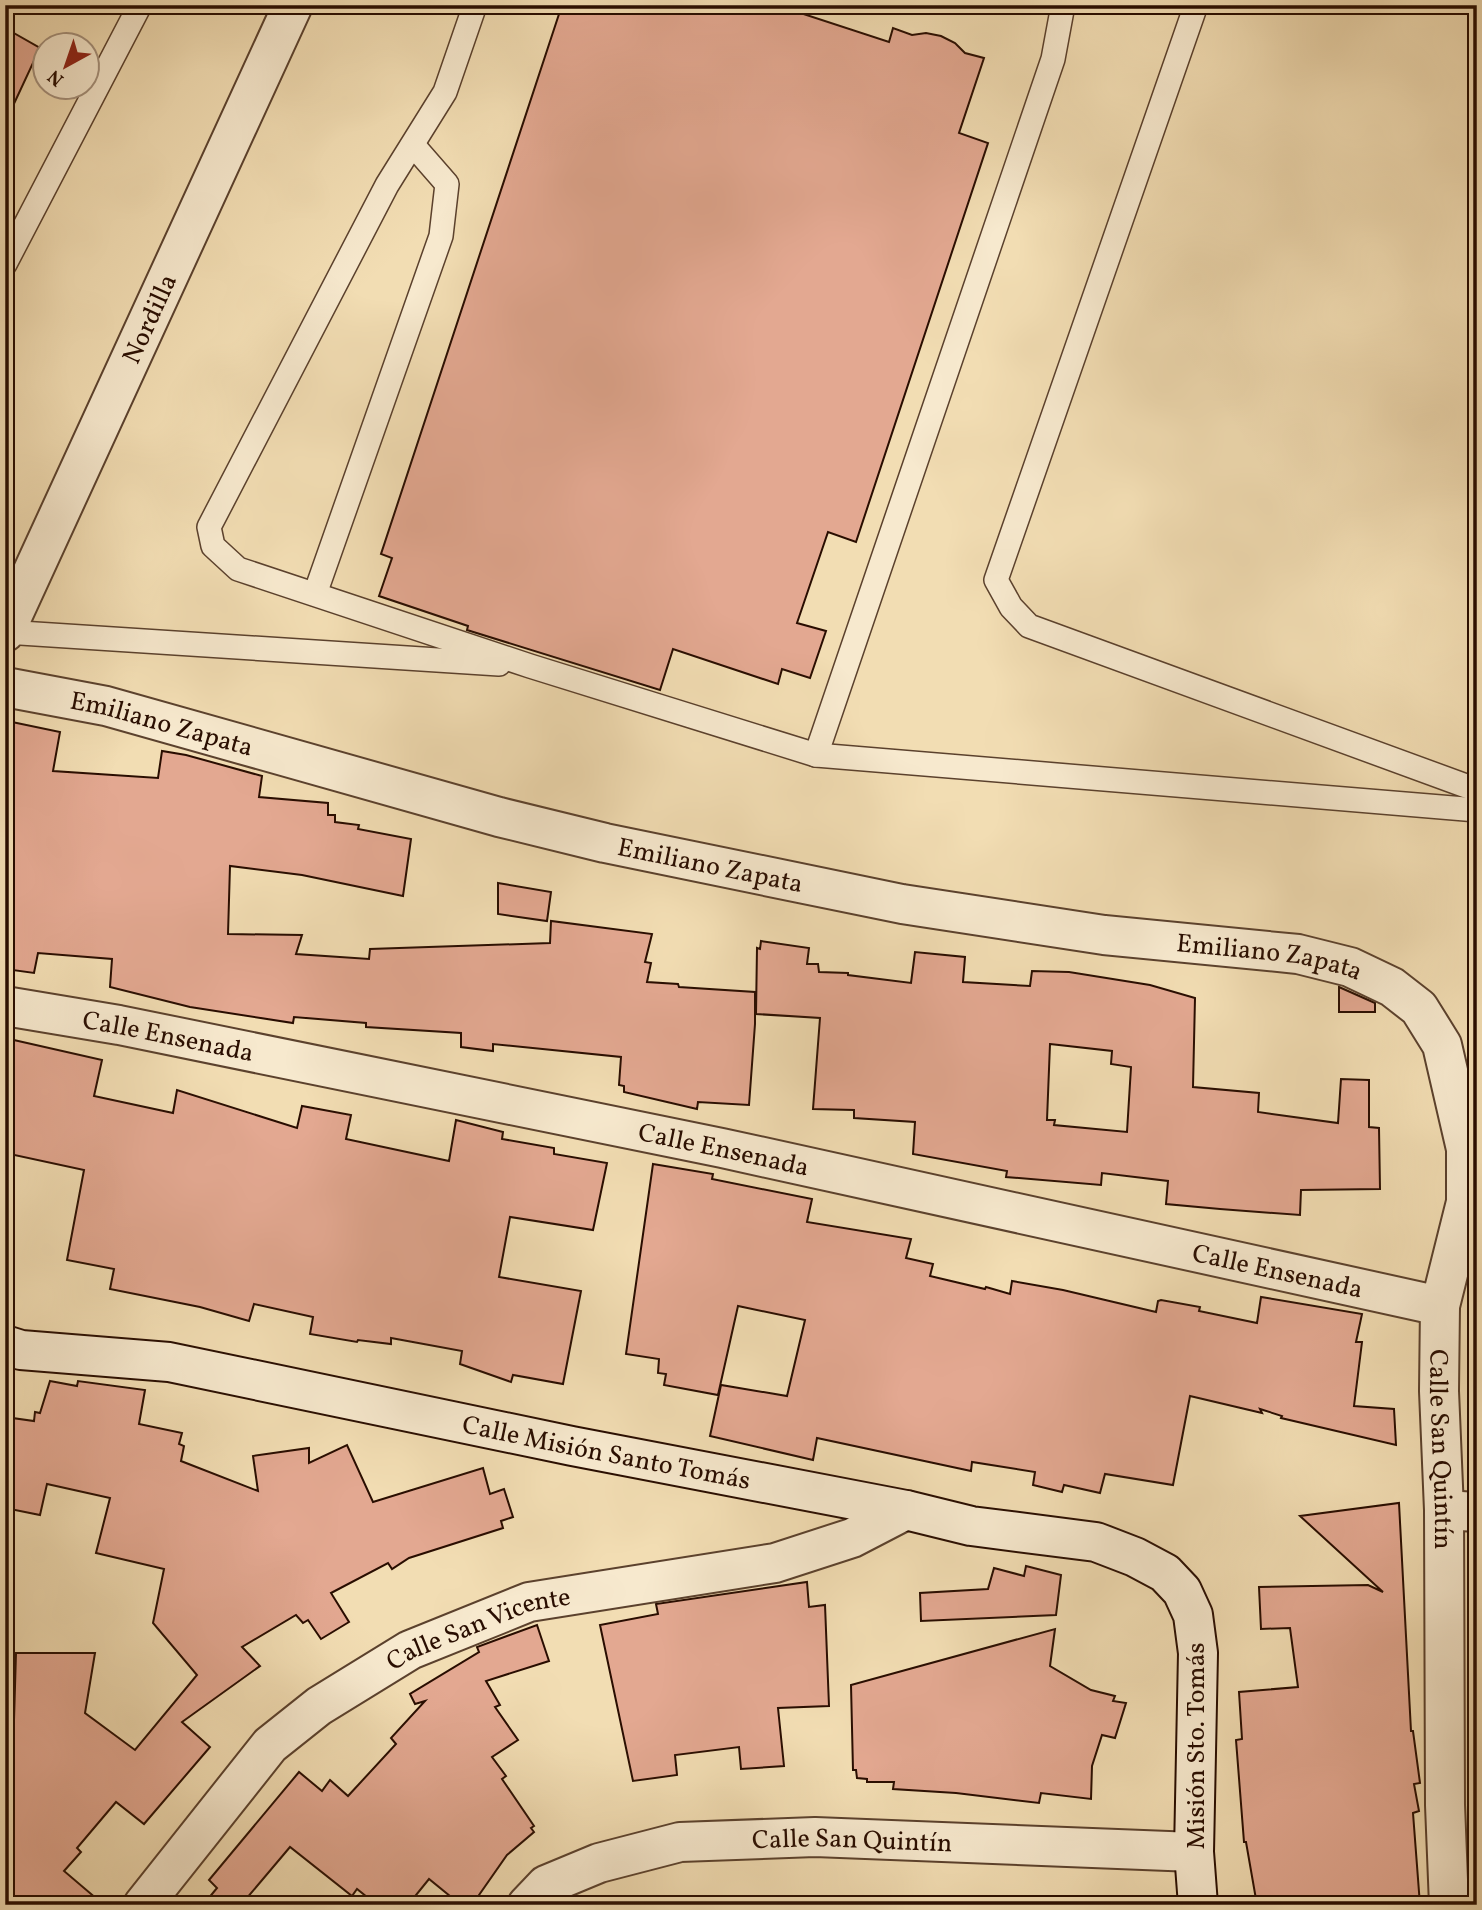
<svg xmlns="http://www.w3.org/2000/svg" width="1482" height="1910" font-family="Vollkorn,serif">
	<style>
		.building { fill: #e3a891; stroke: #290d00; stroke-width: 2; fill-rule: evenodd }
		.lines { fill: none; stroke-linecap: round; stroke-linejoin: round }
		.lane-casing { stroke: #5b412d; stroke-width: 26 }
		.street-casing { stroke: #5b412d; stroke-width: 42 }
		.secondary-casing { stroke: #290d00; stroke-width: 42 }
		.lane { stroke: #f7e9ce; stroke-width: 23 }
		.street { stroke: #f7e9ce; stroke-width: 38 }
		.secondary { stroke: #f7e9ce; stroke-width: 38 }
		.labels { text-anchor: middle; stroke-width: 6; stroke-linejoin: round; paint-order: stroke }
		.street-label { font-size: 26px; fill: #290d00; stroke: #f7e9ce }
	</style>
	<rect width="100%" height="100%" fill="#f2ddb3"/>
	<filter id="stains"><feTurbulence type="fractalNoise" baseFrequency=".00286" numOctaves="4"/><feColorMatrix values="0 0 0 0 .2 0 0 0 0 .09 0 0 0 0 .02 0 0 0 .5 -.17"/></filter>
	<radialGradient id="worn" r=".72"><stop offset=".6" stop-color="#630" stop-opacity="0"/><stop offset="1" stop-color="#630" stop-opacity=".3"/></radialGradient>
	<g class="building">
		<path d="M562 5H776L889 42 893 28 912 35 926 33 941 36 955 43 965 53 984 58 959 133 988 143 856 542 828 532 797 623 826 631 810 678 782 669 778 684 673 649 660 690 467 630 468 626 379 596 392 558 381 554Z"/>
		<path d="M5 28 40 48 5 123Z"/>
		<path d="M12 722 60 732 53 771 158 778 162 751 186 755 262 776 259 797 328 803V815H335V822L359 825 358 829 411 839 403 896 302 875 230 866 228 934 302 935 296 954 369 959 370 949 550 943 551 921 652 934 645 962 651 963 647 982 678 984 679 987 755 992V1024L749 1105 698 1102 697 1109 624 1092V1086L619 1085 621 1057 493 1044V1051L461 1047V1033L366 1027V1023L294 1017 293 1023 190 1007 110 987 112 959 38 953 34 973 5 969V759Z"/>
		<path d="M498 883 551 892 547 921 498 914Z"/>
		<path d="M761 941 809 948 807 964H818L819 972 848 973V975L911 983 915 952 965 957 963 982 1030 986 1032 971 1069 972 1150 985 1195 998 1193 1087 1259 1093 1258 1112 1338 1123 1341 1079 1369 1080V1127L1379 1128 1380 1189 1301 1190 1300 1215 1220 1209 1166 1204 1168 1181 1102 1173 1101 1185 1006 1177 1007 1171 913 1154 915 1122 854 1118V1110L813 1109 820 1018 756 1014 757 948 760 949ZM1050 1044 1112 1051 1111 1064 1131 1067 1127 1132 1054 1125 1055 1120H1047Z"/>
		<path d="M1339 987 1375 1003V1012H1339Z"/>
		<path d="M5 1038 102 1060 94 1096 173 1113 177 1090 297 1128 302 1106 351 1115 346 1139 449 1161 456 1120 503 1132 502 1139 554 1148V1154L607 1163 593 1230 510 1217 499 1277 581 1291 563 1384 513 1375 511 1382 460 1364 462 1351 391 1338V1344L358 1340 357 1342 310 1334 313 1317 254 1304 249 1321 200 1307 110 1289 114 1269 67 1260 84 1170 5 1153Z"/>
		<path d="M653 1164 713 1174 712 1179 812 1199 807 1222 911 1239 906 1258 933 1264 930 1276 985 1289 986 1287 1010 1294 1012 1281 1063 1290 1156 1312 1158 1301 1161 1300 1200 1307 1199 1311 1257 1323 1261 1297 1362 1314 1356 1342H1362L1354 1406 1394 1409 1396 1445 1281 1418 1282 1416 1260 1409 1262 1413 1190 1396 1173 1485 1105 1474 1100 1493 1064 1485 1062 1492 1033 1485 1035 1472 972 1462 971 1471 817 1438 813 1460 710 1436 721 1385 787 1396 805 1320 738 1306 718 1395 664 1385 666 1374 658 1373 659 1359 626 1354Z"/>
		<path d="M50 1381 77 1386 78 1381 145 1390 139 1424 182 1433 179 1444 184 1446 181 1461 258 1491 253 1456 309 1448V1463L347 1445 373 1502 483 1468 490 1494 504 1489 513 1517 501 1521 503 1528 409 1558 392 1569 388 1563 331 1593 349 1622 321 1639 308 1620 303 1623 296 1615 242 1647 260 1666 182 1722 210 1747 144 1824 116 1802 77 1848 81 1852 64 1871 104 1905H5V1731L14 1720 16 1653H95L85 1713 135 1750 197 1675 153 1623 164 1569 96 1553 110 1498 47 1484 40 1515 5 1508V1417L34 1421 35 1412 40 1413Z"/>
		<path d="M1399 1503 1411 1731H1413L1420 1783 1414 1784 1419 1811 1413 1813 1420 1905H1257L1246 1842H1244L1236 1740 1242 1739 1239 1692 1298 1687 1290 1628 1261 1629 1259 1587 1368 1585 1383 1592 1300 1516Z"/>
		<path d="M1026 1566 1061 1575 1056 1615 921 1621 920 1593 988 1589 994 1568 1024 1576Z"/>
		<path d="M807 1582 809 1607 825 1605 829 1706 778 1708 784 1766 741 1769 739 1747 675 1755 677 1775 633 1781 600 1625 658 1614 656 1604Z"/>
		<path d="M537 1625 549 1661 486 1681 500 1705 495 1707 518 1740 492 1757 506 1776 502 1779 534 1826 531 1828 534 1832 507 1855 472 1905H461L429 1879 408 1905H377L357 1889 352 1896 290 1847 241 1905H203L217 1888 209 1880 299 1772 322 1791 330 1780 348 1796 396 1744 391 1738 425 1701 415 1704 410 1694 479 1652 477 1647Z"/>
		<path d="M1055 1629 1050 1666 1091 1690 1115 1696 1113 1701 1126 1703 1115 1738 1102 1735 1092 1766 1091 1799 1041 1793 1039 1803 956 1793 893 1789 894 1782H867V1779L857 1778 856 1770H853L851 1685Z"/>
	</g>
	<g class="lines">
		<defs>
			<g id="lane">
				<path d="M475 5 445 92 387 185 209 527 213 546 238 569 530 666 816 755 1053 59 1063 5"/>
				<path d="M1196 5 996 580 1011 607 1029 626 1477 790"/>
				<path d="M5 264 140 5"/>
				<path d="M315 594 441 236 447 184 413 145"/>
				<path d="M5 632 499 664"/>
				<path d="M816 755 1477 810"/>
			</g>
			<g id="street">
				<path id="s1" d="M5 632 293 5"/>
				<path id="s2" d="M5 687 106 706 499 817 605 843 902 904 1104 935 1298 954 1350 967 1392 987 1419 1008 1442 1045 1466 1149V1202L1440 1306 1439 1391 1444 1510 1445 1805 1449 1905"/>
				<path id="s3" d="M5 1006 119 1025 722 1148 1440 1306"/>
				<path d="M1444 1510 1477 1512"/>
				<path id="s4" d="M143 1905 270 1745 319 1706 410 1650 529 1602 775 1563 852 1538 906 1510"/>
				<path id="s5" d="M527 1905 546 1885 599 1863 680 1842 815 1837 1194 1852"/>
			</g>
			<g id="secondary">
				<path id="s6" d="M5 1345 21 1350 169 1362 572 1446 906 1510 971 1526 1096 1542 1135 1557 1165 1573 1182 1591 1193 1615 1198 1653 1194 1852 1198 1905"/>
			</g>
		</defs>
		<use href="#lane" class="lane-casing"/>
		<use href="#street" class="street-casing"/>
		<use href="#secondary" class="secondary-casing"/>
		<use href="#lane" class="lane"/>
		<use href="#street" class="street"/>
		<use href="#secondary" class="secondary"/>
	</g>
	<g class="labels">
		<g class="street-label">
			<text dy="9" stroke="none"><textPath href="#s1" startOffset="345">Nordilla</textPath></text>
			<text dy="9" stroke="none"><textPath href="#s2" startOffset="161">Emiliano Zapata</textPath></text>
			<text dy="9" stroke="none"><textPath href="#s2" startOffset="728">Emiliano Zapata</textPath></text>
			<text dy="9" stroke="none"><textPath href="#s2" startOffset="1295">Emiliano Zapata</textPath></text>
			<text dy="9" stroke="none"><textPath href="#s3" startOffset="166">Calle Ensenada</textPath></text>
			<text dy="9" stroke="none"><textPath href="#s3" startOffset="733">Calle Ensenada</textPath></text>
			<text dy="9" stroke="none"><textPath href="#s3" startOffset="1300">Calle Ensenada</textPath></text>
			<text dy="9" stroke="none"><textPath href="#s2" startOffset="1911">Calle San Quintín</textPath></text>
			<text dy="9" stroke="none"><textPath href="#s6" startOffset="612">Calle Misión Santo Tomás</textPath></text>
			<text dy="9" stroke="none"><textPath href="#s4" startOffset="446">Calle San Vicente</textPath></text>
			<text transform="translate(1195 1746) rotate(-90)" y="9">Misión Sto. Tomás</text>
			<text dy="9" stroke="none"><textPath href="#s5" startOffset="341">Calle San Quintín</textPath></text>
		</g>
	</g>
	<rect width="1482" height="1910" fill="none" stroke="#f2ddb3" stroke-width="28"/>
	<rect x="7" y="7" width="1468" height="1896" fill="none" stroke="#290d00" stroke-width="3.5"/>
	<rect x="14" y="14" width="1454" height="1882" fill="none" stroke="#290d00" stroke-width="2"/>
	<g transform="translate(66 66) rotate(220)"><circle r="33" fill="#f7e9ce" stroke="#a5917c" stroke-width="2"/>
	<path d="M0-5L12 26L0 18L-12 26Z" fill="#8f2418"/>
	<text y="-10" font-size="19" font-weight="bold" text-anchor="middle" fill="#290d00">N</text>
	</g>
	<rect width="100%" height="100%" filter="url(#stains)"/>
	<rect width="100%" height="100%" fill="url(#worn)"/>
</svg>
